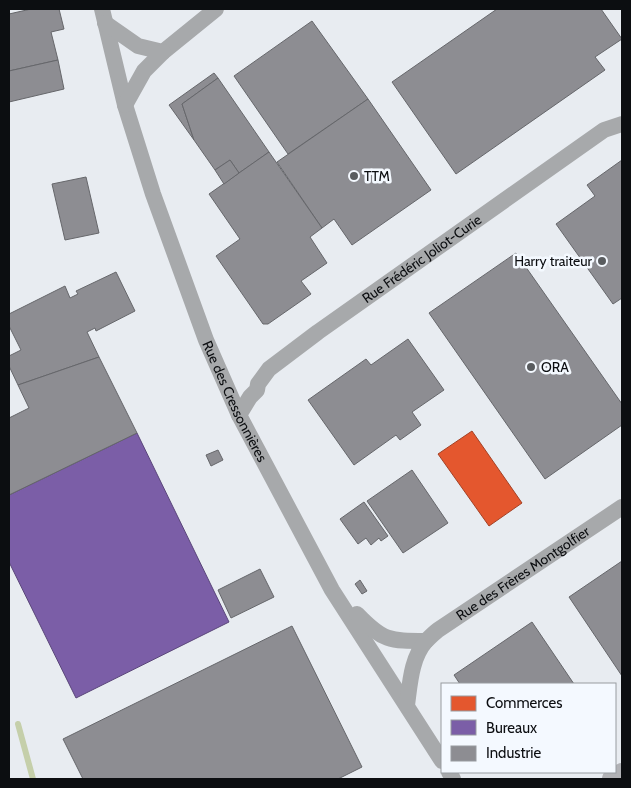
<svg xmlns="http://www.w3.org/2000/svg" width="631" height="788" font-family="Cabin,sans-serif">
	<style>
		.shops { fill: #e4572e; stroke: #a34125 }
		.offices { fill: #7b5ea7; stroke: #5a467a }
		.industry { fill: #8d8d92; stroke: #66676b }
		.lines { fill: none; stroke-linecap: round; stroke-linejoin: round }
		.stream { stroke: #c5cfaa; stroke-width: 6 }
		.street { stroke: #a7a9ab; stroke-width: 16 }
		.secondary { stroke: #b1b2b6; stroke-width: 22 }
		.poi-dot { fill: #595c5f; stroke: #f4f9ff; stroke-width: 2 }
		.labels { text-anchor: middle; stroke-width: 5; stroke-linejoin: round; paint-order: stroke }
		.poi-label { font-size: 14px; fill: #0c0e11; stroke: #f4f9ff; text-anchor: start }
		.street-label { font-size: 14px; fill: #0c0e11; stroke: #f4f9ff }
	</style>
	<rect width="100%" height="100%" fill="#e8ecf1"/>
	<path class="shops" d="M472 431 522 503 489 526 438 454Z"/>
	<path class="offices" d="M137 433 229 622 76 698 9 562V495Z"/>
	<g class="industry">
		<path d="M31 9H59L64 29 51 32 58 60 9 71V14Z"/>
		<path d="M497 9H601L622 39 595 57 605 70 456 174 392 82Z"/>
		<path d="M312 21 368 99 288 154 234 76Z"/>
		<path d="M58 60 64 89 9 102V71Z"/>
		<path d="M214 73 218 78 182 104 194 140 169 105Z"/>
		<path d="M218 78 269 152 239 173 230 160 215 170 194 140 182 104Z"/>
		<path d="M368 99 431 190 352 245 334 219 322 228 277 162Z"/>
		<path d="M269 152 322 228 310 237 327 263 301 281 311 294 268 324H263L216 256 240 239 209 194Z"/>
		<path d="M230 160 239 173 224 184 215 170Z"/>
		<path d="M622 160V298L613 304 556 224 595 196 587 185Z"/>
		<path d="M86 177 99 233 65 240 52 184Z"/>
		<path d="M516 253 622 404V425L545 479 429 313Z"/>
		<path d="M116 272 135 311 96 331 95 328 87 332 99 357 18 385 9 366V356L21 350 9 326V314L65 286 70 298 78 294 76 291Z"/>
		<path d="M408 339 444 390 412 412 421 425 400 440 396 435 354 465 308 400 366 359 371 365Z"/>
		<path d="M99 357 137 433 9 495V418L29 408 18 385Z"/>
		<path d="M218 450 223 460 211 466 206 455Z"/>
		<path d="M412 470 448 523 403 553 367 501Z"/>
		<path d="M364 502 388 536 381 541 379 538 371 545 366 538 358 544 340 519Z"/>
		<path d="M622 561V676L569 597Z"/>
		<path d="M260 569 274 597 231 618 218 590Z"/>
		<path d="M360 580 367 591 362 594 355 584Z"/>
		<path d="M532 622 574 684H460L454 675Z"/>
		<path d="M292 626 362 767 338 779H83L63 739Z"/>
	</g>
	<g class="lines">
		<path class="stream" d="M18 724 33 779"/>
		<g class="street">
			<path id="s1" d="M102 9 125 105 153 194 206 340 239 415 332 590 442 761"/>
			<path d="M105 23 138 46 163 52 216 9"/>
			<path d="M125 105 144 71 163 52"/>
			<path id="s2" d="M239 415 250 397 257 390 258 384 269 369 318 332 604 130 622 124"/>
			<path d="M357 614C383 641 389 641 426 641"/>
			<path id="s3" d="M407 705C410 684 411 658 426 641 430 637 434 633 438 630L622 507"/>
			<path d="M449 772 453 779"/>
		</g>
		<path class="secondary" d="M613 779 622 774"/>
	</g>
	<g class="poi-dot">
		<circle cx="354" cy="176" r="5"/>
		<circle cx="602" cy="261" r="5"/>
		<circle cx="531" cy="367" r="5"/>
	</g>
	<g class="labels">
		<g class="poi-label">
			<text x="364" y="181">TTM</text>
			<text x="592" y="266" text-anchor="end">Harry traiteur</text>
			<text x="541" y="372">ORA</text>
		</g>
		<g class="street-label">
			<text dy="5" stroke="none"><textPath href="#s2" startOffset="244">Rue Frédéric Joliot-Curie</textPath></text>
			<text dy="5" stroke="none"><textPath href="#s1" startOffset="415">Rue des Cressonnières</textPath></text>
			<text dy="5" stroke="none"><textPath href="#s3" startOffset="186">Rue des Frères Montgolfier</textPath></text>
		</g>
	</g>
	<rect width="631" height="788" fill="none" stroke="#0c0e11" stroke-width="20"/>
	<rect x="441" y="683" width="175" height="90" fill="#f4f9ff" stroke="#979ba0"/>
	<rect x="451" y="696" width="25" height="15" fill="#e4572e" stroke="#979ba0"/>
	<text x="486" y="708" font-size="15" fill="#0c0e11">Commerces</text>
	<rect x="451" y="720" width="25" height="15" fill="#7b5ea7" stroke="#979ba0"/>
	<text x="486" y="733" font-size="15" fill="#0c0e11">Bureaux</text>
	<rect x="451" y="746" width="25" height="15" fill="#8d8d92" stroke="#979ba0"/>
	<text x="486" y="758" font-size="15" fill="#0c0e11">Industrie</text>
</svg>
